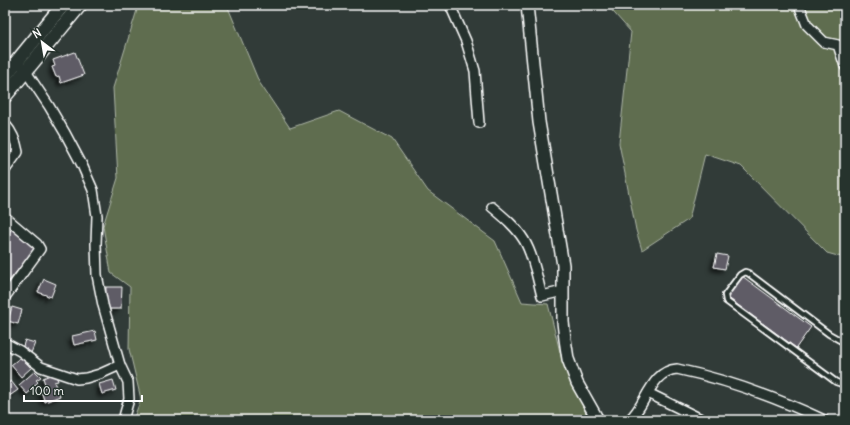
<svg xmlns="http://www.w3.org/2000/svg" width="850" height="425" font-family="Delius,sans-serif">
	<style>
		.green { fill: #5e6d4f; stroke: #aeb6a7 }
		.building { fill: #5f5b66; stroke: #fff; filter: url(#shadow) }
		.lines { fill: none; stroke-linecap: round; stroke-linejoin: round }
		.service-casing { stroke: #fff; stroke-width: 8 }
		.minor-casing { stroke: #fff; stroke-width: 12 }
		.tertiary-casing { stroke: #fff; stroke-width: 14 }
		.secondary-casing { stroke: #fff; stroke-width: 16 }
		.service { stroke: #26332d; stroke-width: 4.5 }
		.minor { stroke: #26332d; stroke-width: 9 }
		.tertiary { stroke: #26332d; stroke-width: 11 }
		.secondary { stroke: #26332d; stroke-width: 13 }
	</style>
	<defs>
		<filter id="shadow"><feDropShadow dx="-3.5" dy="3.5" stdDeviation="2" flood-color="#0009"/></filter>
	</defs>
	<rect width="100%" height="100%" fill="#313b38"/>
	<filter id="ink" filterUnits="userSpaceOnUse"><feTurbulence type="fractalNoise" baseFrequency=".025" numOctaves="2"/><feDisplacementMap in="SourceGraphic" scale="8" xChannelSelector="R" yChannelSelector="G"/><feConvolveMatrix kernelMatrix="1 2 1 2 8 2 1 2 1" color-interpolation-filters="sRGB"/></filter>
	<g filter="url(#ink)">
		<g class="green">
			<path d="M141 5H227L259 82 290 128 339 111 392 139 428 191 495 241 522 302 548 304 562 360 589 420H133L141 399 129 349 130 287 111 273 103 226 118 178 113 88 137 10Z"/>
			<path d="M607 5H845V258L827 253 741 166 705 154 689 219 642 250 636 230 619 143 631 32Z"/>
		</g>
		<g class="building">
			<path d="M75 52 84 75 61 83 59 76 56 77 52 67 55 66 53 60Z"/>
			<path d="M5 138 15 145 6 157 9 159 5 163Z"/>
			<path d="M12 229 37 248 24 266 22 265 5 286V269L6 268 5 267V237Z"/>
			<path d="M717 254 728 256 725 269 714 267Z"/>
			<path d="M742 276 811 327 796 348 727 297Z"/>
			<path d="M44 279 56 284 51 297 38 292Z"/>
			<path d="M106 287H122L121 309H105Z"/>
			<path d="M12 307 22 310 18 324 8 321Z"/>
			<path d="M95 331 97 340 74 345 72 336Z"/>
			<path d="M25 340 35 343 31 353 22 349Z"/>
			<path d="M21 357 31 368 21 377 11 365Z"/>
			<path d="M35 371 41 377 36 380 38 382 33 387 34 388 27 394 19 385Z"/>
			<path d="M55 373 58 381 54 382 60 396 45 402 40 389 46 387 43 378Z"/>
			<path d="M113 380 116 390 102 394 99 384Z"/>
			<path d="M11 381 18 390 5 399V385Z"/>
		</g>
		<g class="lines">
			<defs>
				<path id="service" d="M845 343 829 334 748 273 745 272 740 275 725 295 726 301 828 376 836 382 845 385"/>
				<g id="minor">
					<path d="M450 5 466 41 475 71 479 123"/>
					<path d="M799 5 807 25 824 42 838 45 845 66"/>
					<path d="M23 67 49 106 65 133 82 165 93 190 97 216 96 244 97 275 103 305 120 365 128 382 129 399 123 420"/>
					<path d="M5 124C12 132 16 141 18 152L5 170"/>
					<path d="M492 207C504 217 516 227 524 240 534 257 537 278 542 296L563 291"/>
					<path d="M5 217 37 244 40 249 5 297"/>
					<path d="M5 343 20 351 41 367 77 379 86 378 100 374 120 365"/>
					<path d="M648 393 703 420"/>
					<path d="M629 420C647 405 650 371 677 369 729 380 777 398 824 420"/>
				</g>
				<path id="tertiary" d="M527 5 539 122 563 265V322L565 339 568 359 577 383 598 420"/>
				<g id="secondary">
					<path d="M5 76 63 5"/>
					<path d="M5 96 80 5"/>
				</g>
			</defs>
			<use href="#service" class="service-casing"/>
			<use href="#minor" class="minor-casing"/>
			<use href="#tertiary" class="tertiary-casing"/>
			<use href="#secondary" class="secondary-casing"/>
			<use href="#service" class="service"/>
			<use href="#minor" class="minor"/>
			<use href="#tertiary" class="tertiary"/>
			<use href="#secondary" class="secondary"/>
		</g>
	</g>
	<rect width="850" height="425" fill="none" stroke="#26332d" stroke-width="20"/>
	<rect x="10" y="10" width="830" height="405" fill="none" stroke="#fff" stroke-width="1.5" filter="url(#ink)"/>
	<g transform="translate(42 42) rotate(329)" stroke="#26332d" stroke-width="3" paint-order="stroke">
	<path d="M0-3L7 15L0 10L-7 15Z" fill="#ffffff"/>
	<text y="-6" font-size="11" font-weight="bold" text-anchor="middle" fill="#ffffff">N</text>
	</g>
	<path d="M24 395v6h118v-6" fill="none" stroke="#ffffff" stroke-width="2"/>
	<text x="30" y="395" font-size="12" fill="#ffffff" stroke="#26332d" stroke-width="3" paint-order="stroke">100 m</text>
</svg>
